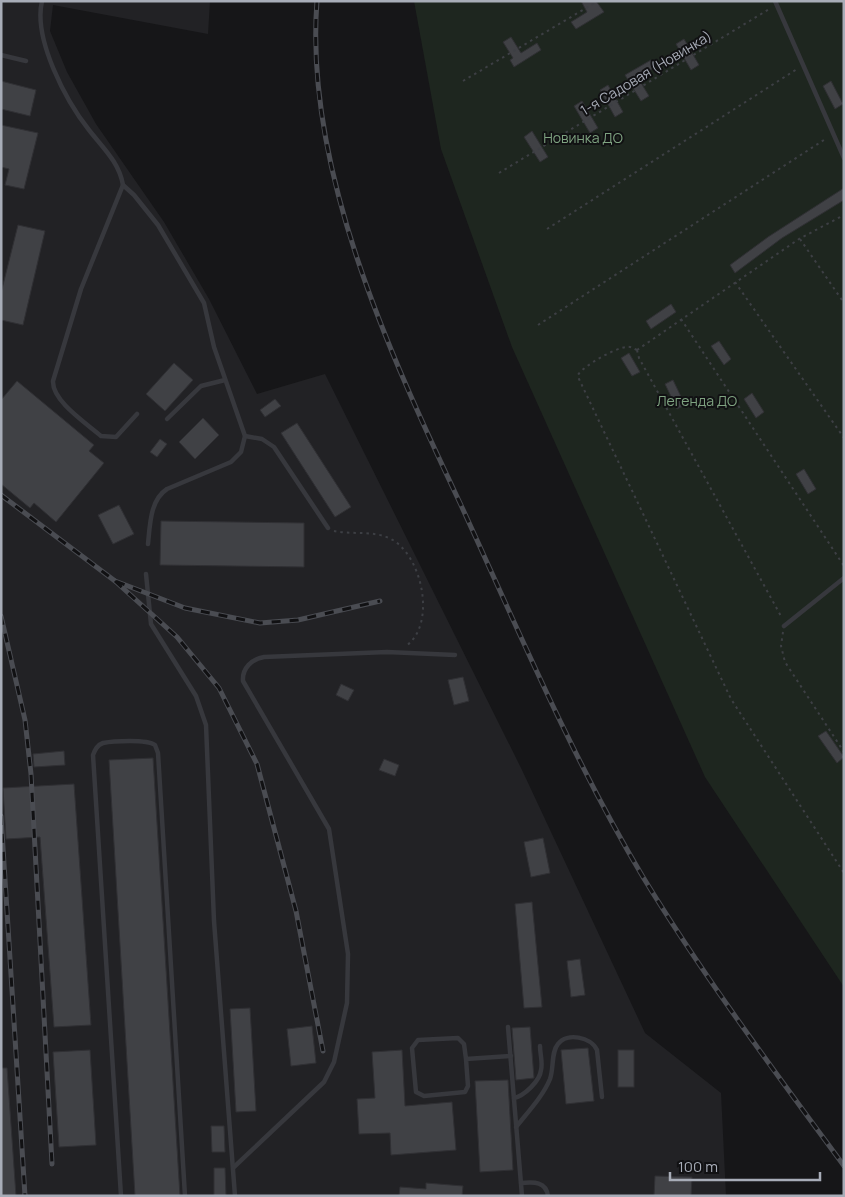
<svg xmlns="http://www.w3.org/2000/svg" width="845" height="1197" font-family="Manrope,sans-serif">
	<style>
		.built { fill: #222225 }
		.green { fill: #1e261f }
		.building { fill: #404145; stroke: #303034 }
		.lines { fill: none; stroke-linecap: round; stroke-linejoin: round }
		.path { stroke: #3d3f44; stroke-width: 2; stroke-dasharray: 2.5 4; stroke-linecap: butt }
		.service { stroke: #37383d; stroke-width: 4.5 }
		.rail-casing { stroke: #4a4c52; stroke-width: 5 }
		.rail { stroke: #111113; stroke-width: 3; stroke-dasharray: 9; stroke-linecap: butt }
		.labels { text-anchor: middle; stroke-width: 4; stroke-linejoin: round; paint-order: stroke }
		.street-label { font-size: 14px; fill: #a8adb8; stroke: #111113 }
		.park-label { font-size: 14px; fill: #7fa381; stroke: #111113 }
	</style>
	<rect width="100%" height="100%" fill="#161618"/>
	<path class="built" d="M1 1H210L208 34 53 5 50 31 67 72 96 124 164 222 209 299 257 394 325 374 522 770 645 1033 721 1093 726 1196H1Z"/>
	<path class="green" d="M414 1H844V987L705 777 512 347 441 149Z"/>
	<g class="building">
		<path d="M581 1H596L604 12 576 29 571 22 587 12Z"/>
		<path d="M511 37 521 53 537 43 541 50 514 67 510 60 513 58 503 42Z"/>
		<path d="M684 39 699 65 691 70 676 44Z"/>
		<path d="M651 60 655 67 638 78 649 96 641 101 625 75Z"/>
		<path d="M1 81 36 90 30 116 1 109Z"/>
		<path d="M831 81 843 104 835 109 823 86Z"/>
		<path d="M608 85 623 112 615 117 600 90Z"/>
		<path d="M582 101 598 128 590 133 574 106Z"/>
		<path d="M1 125 38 133 24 189 5 185 9 169 1 167Z"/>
		<path d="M532 131 548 157 540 162 524 137Z"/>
		<path d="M844 188V200L782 238 735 273 730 265 768 237Z"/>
		<path d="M18 225 45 231 23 325 1 320V293Z"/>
		<path d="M671 304 676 312 651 329 646 321Z"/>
		<path d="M719 341 731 359 724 365 711 346Z"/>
		<path d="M629 353 640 372 632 376 621 358Z"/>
		<path d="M174 363 193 380 165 411 146 394Z"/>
		<path d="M673 380 685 405 677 409 665 384Z"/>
		<path d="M17 381 94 445 89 451 104 463 56 522 34 503 30 508 1 484V400Z"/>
		<path d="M752 393 764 412 756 418 744 399Z"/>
		<path d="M275 399 281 406 265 417 260 410Z"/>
		<path d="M203 418 219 435 195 459 179 442Z"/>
		<path d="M297 423 351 507 335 517 281 433Z"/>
		<path d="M160 439 167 444 157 457 150 452Z"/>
		<path d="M804 469 816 489 808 494 796 474Z"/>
		<path d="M119 505 134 534 113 544 98 515Z"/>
		<path d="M161 521 304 523V567L160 565Z"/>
		<path d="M463 677 469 701 454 705 448 680Z"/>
		<path d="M341 684 354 690 348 701 336 695Z"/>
		<path d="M826 731 844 757 837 763 818 736Z"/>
		<path d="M64 751 65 765 34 767 33 754Z"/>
		<path d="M153 758 180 1196H135L109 760Z"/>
		<path d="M384 759 399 765 395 776 379 770Z"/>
		<path d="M74 784 91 1025 54 1027 40 837 6 839 3 788Z"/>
		<path d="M543 838 550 873 531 877 524 842Z"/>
		<path d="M532 902 542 1007 524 1008 515 904Z"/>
		<path d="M580 959 585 995 571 997 567 961Z"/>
		<path d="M250 1008 256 1111 236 1112 230 1009Z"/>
		<path d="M312 1026 316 1063 291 1066 287 1029Z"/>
		<path d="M530 1027 534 1078 516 1080 512 1028Z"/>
		<path d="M588 1048 594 1101 566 1104 561 1050Z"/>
		<path d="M90 1050 96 1145 59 1147 53 1052Z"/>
		<path d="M402 1050 405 1106 452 1102 456 1150 391 1155 390 1133 359 1134 357 1099 375 1098 372 1052Z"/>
		<rect x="618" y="1050" width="16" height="37"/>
		<path d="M1 1068H7L16 1196H1Z"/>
		<path d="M508 1080 513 1170 480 1172 475 1081Z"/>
		<path d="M211 1126H224L225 1152H212Z"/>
		<path d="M214 1168H225L226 1196H214Z"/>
		<path d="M655 1176 692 1177 691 1196H654Z"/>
		<path d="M426 1183 463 1186 462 1196H399L400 1187 426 1189Z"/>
	</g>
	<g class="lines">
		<g class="path">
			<path d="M463 81 598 1"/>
			<path d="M499 173 771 8"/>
			<path d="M547 229 797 69"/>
			<path d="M800 239 844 303"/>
			<path d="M735 282 844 438"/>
			<path d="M681 319 844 566"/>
			<path d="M538 325 827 138"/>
			<path d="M637 350C633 348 630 346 626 347 615 348 583 366 578 375L579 379 731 699 844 873"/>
			<path d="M637 350 639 358 782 618"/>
			<path d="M637 350 799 239 844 215"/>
			<path d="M334 531C352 535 374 530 391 539 422 555 437 624 406 646"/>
			<path d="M783 632 781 646 785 662 844 752"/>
		</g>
		<g class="service">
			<path d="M42 1C33 39 66 101 89 130 103 148 119 162 123 185L81 289 53 381C52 401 86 423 101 436L116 437 137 414"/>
			<path d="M775 1 844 158"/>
			<path d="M1 55 26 61"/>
			<path d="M123 185 134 195 158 225 204 303 214 347 245 436 241 452 231 462 167 489C150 500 150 525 148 544"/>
			<path d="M167 419 201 386 225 380"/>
			<path d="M245 436 262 439 274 447 328 528"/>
			<path d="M146 574 151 624 196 696 206 725 214 921 235 1196"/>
			<path d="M784 626 844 578"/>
			<path d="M508 1027 522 1196"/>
			<path d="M466 1059 464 1044 458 1038 418 1040 412 1048 416 1092 424 1096 465 1092 468 1086 466 1059 511 1056"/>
			<path d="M514 1098C524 1096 540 1081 541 1070 543 1063 540 1054 540 1046"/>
			<path d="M516 1127C528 1112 543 1096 550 1079 554 1068 551 1052 558 1044 567 1032 591 1037 597 1050L602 1097"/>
			<path d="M234 1167 324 1082 334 1062 347 1003 348 954 329 829 243 681C242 668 252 659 264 657L387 652 455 655"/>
			<path d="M521 1183C534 1182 546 1181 548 1196"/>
			<path d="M121 1196 93 755C95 750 97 745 103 743 113 741 147 739 155 745L158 753 185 1196"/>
		</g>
		<defs>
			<g id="rail">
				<path d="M317 1C304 168 390 355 460 503 518 629 572 758 643 877 704 977 775 1072 844 1166"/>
				<path d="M1 495 115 581 185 608 260 623 298 620 380 601"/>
				<path d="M115 581 177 637 219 688 257 764 296 911 323 1051"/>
				<path d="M1 616 25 720 31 774 52 1164"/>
				<path d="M1 816 25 1196"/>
			</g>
		</defs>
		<use href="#rail" class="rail-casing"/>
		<use href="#rail" class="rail"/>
	</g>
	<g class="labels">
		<g class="street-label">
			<text transform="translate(646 73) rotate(-31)" y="5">1-я Садовая (Новинка)</text>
		</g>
		<g class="park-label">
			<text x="583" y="143">Новинка ДО</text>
			<text x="697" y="406">Легенда ДО</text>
		</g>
	</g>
	<rect width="845" height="1197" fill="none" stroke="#a8adb8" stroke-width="5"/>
	<path d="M670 1172v8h150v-8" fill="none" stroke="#a8adb8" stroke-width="2.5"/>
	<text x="678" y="1172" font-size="15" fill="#a8adb8" stroke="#111113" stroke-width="4" paint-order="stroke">100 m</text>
</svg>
